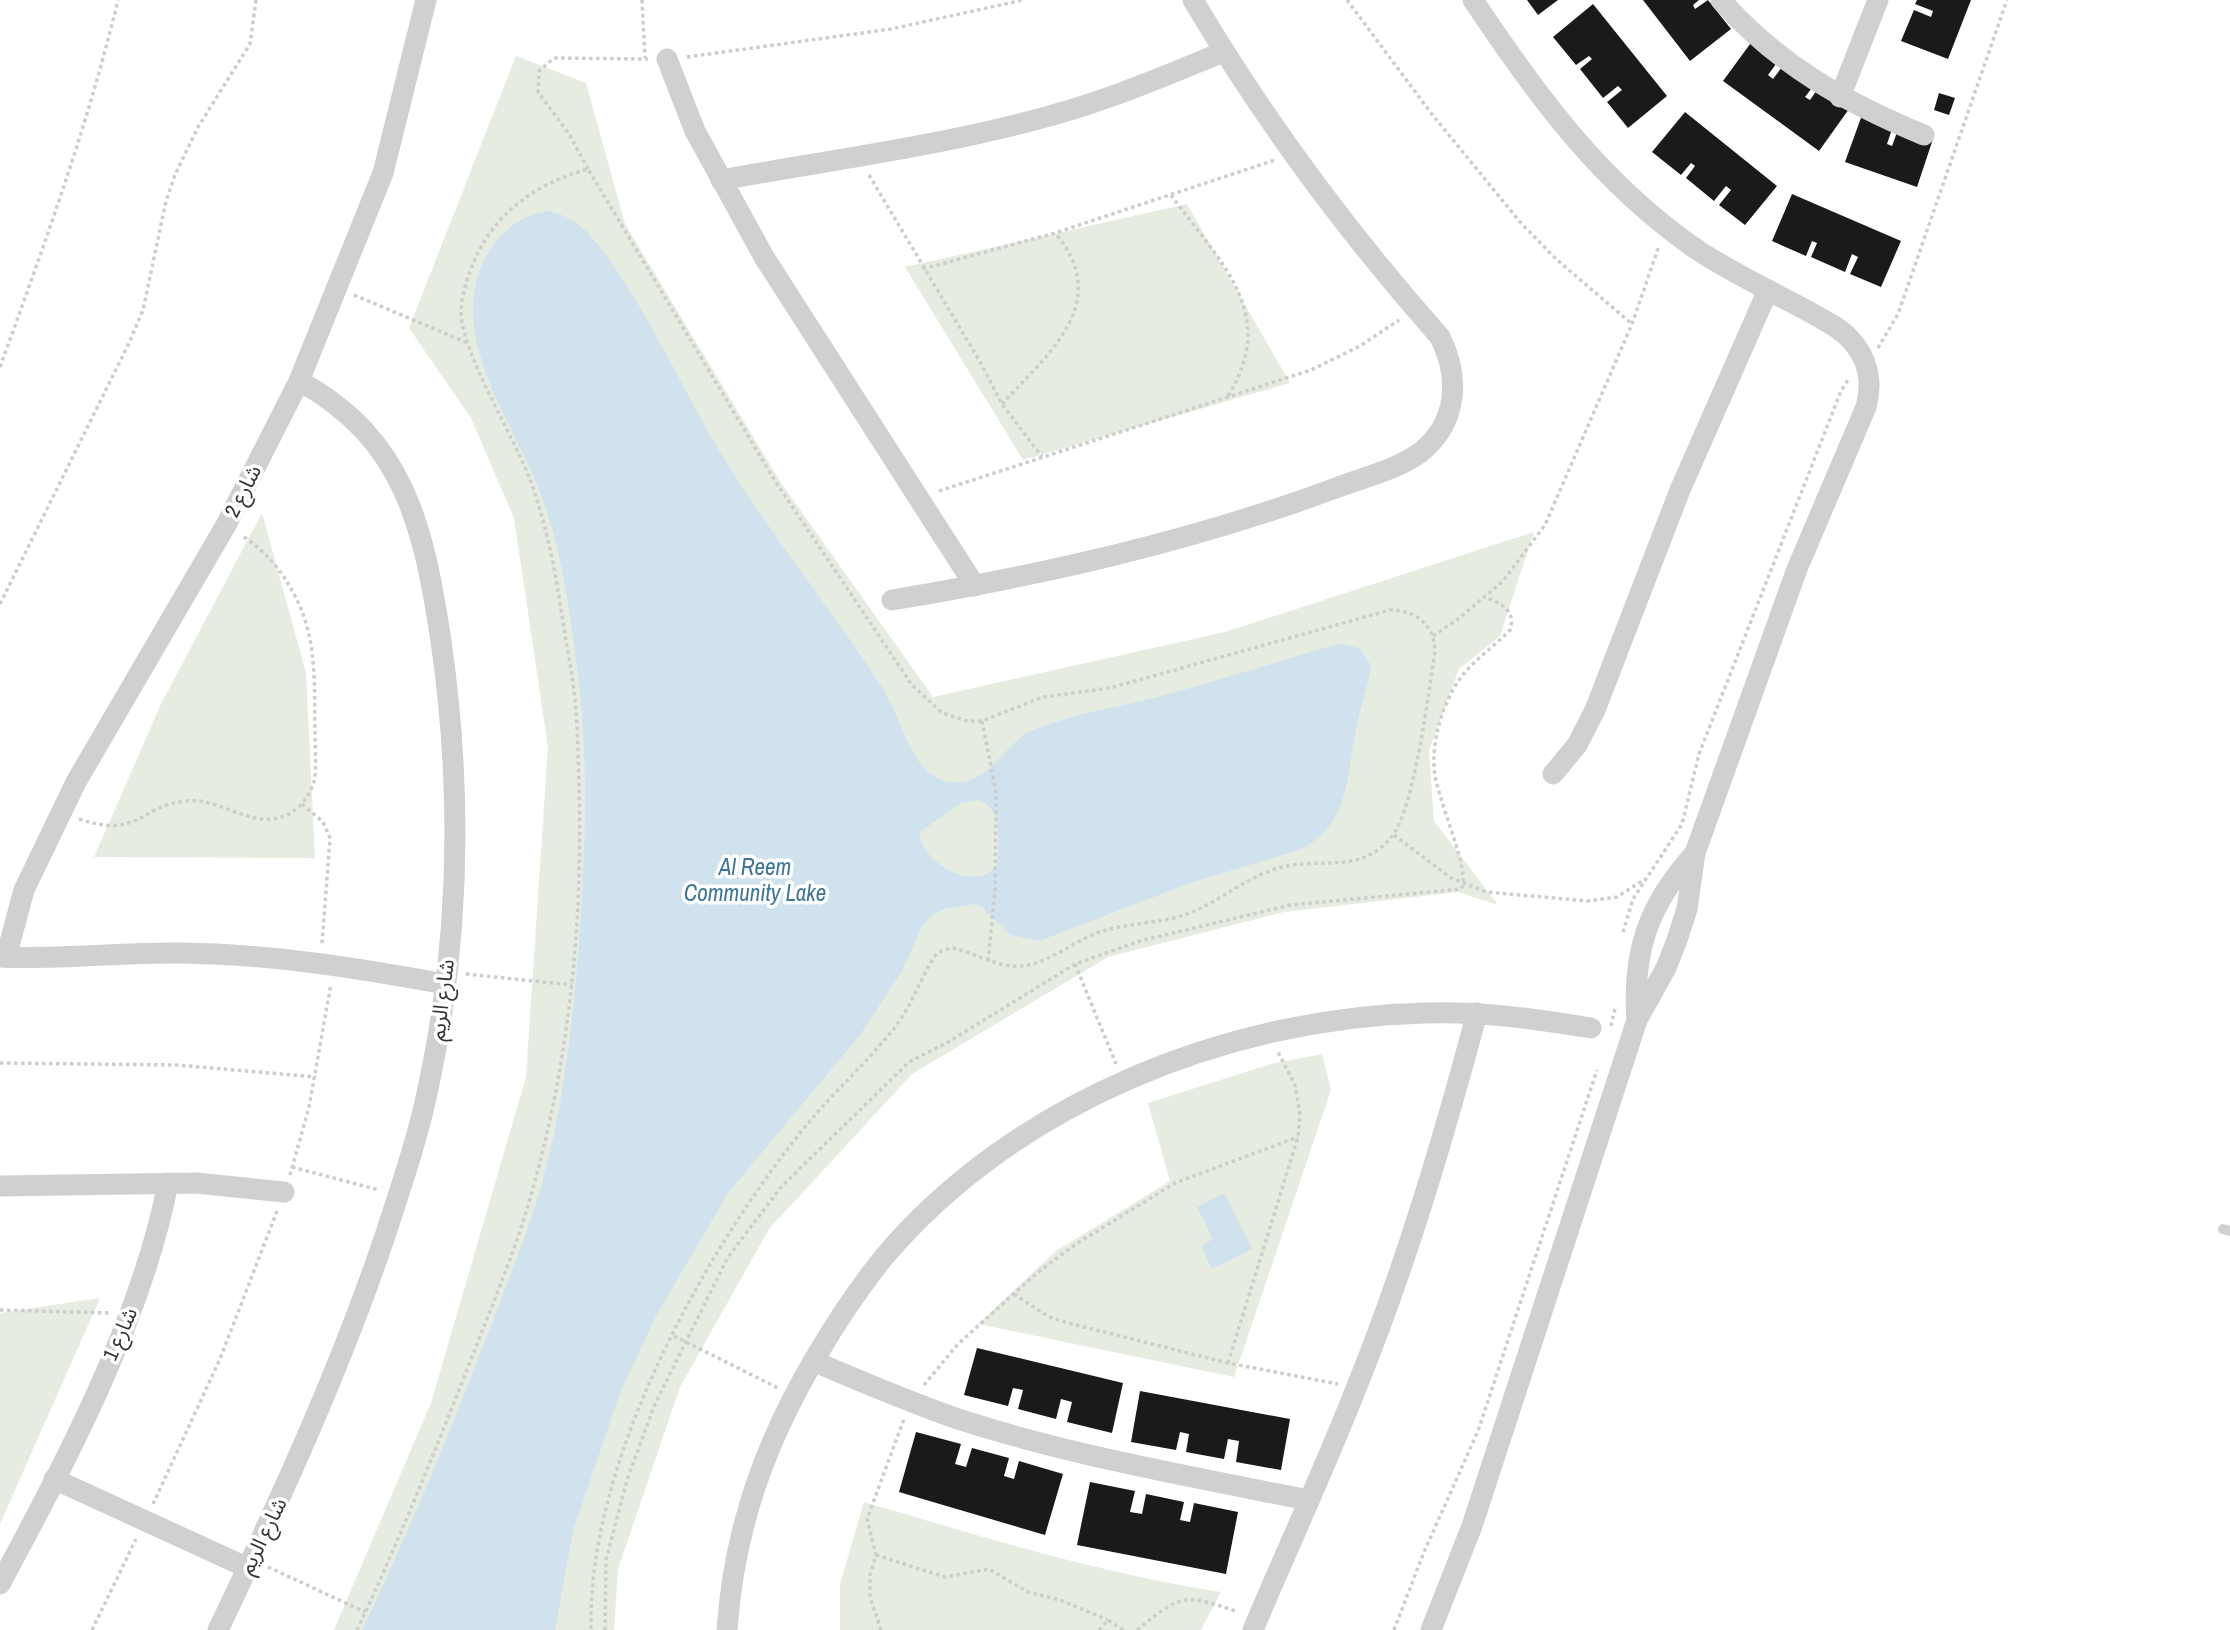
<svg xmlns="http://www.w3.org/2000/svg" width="2230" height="1630" font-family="'Archivo Narrow','Noto Sans Arabic',sans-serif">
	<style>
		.green { fill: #e6ecdf }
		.water { fill: #cfe2ee; fill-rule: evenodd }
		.building { fill: #1a1a1a }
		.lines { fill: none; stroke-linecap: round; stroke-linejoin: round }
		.path { stroke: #cdcdcd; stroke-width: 3.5; stroke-dasharray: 3.5 3.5; stroke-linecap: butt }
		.service { stroke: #d0d0d0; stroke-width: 10 }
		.minor { stroke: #d0d0d0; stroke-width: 21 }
		.labels { text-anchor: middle; stroke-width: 7; stroke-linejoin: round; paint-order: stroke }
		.street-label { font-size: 21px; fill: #333; stroke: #fff }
		.water-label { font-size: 23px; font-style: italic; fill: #3f7597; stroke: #fff }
	</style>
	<rect width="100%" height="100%" fill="#fff"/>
	<g class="green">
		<path d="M516 56 586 83 625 224 781 483 933 697 1225 632 1534 532 1500 636 1459 669 1429 750 1434 821 1498 905 1458 892 1284 912 1108 957 912 1074 769 1229 680 1387 618 1569 614 1630H334L431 1403 526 1077 548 747 514 518 471 418 409 328Z"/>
		<path d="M1187 204 1290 383 1023 460 905 267Z"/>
		<path d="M262 513 306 673 315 858 94 857 161 704Z"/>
		<path d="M1322 1054 1331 1090 1234 1377 978 1324 1056 1251 1170 1181 1148 1103 1271 1064Z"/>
		<path d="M100 1298 0 1524V1313Z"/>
		<path d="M864 1502C982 1537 1099 1573 1221 1592L1201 1630H840V1584Z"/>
	</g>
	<g class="water">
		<path d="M548 211C569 216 580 223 594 240 647 305 683 393 728 465 776 542 834 613 883 689 902 718 911 777 950 782 987 788 1004 743 1033 730 1071 714 1115 708 1154 698 1217 681 1278 662 1340 643L1361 649 1371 666C1368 688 1360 708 1356 729 1346 778 1350 825 1299 850L1190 883 1039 941 1010 935 982 907 974 904 944 909 931 916 921 928 902 971 860 1035 728 1193 656 1316 620 1393 573 1531 555 1630H362C408 1534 449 1436 487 1336 505 1289 524 1242 539 1194 563 1111 573 1025 579 939 586 846 589 751 576 658 568 604 561 546 541 495 513 420 438 326 492 247 506 227 524 215 548 211ZM977 800C1005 808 998 840 997 864 978 896 918 861 920 832L961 803Z"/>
		<path d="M1224 1193 1252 1249 1212 1269 1201 1246 1213 1239 1197 1207Z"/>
	</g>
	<g class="building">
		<path d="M1527 0H1558L1538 15Z"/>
		<path d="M1643 0H1699L1693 5 1695 9 1708 0 1731 29 1690 61Z"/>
		<path d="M1917 0H1971L1948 59 1901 41 1914 10 1931 17 1933 11 1915 4Z"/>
		<path d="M1593 4 1667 96 1628 128 1607 102 1622 90 1618 86 1603 98 1580 69 1592 59 1589 56 1576 65 1553 37Z"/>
		<path d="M1753 40 1779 60 1768 75 1773 79 1785 63 1815 84 1805 97 1810 100 1819 87 1849 109 1819 151 1723 81Z"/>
		<path d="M1939 93 1955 98 1949 115 1934 110Z"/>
		<path d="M1685 112 1777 186 1745 225 1719 205 1731 190 1726 186 1714 201 1686 178 1695 166 1691 163 1681 175 1652 152Z"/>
		<path d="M1862 115 1893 126 1887 144 1892 146 1899 127 1933 139 1917 187 1845 162Z"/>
		<path d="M1792 194 1901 241 1881 287 1850 274 1858 257 1852 254 1845 272 1811 257 1817 243 1812 241 1806 256 1772 241Z"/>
		<path d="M977 1348 1123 1383 1112 1433 1067 1422 1072 1402 1061 1399 1056 1419 1018 1409 1023 1390 1013 1388 1008 1406 964 1395Z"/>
		<path d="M1140 1391 1290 1419 1281 1470 1236 1462 1239 1441 1228 1439 1224 1459 1186 1452 1189 1434 1180 1432 1176 1450 1131 1442Z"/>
		<path d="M916 1432 961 1444 955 1464 966 1467 972 1448 1009 1458 1004 1476 1014 1479 1019 1461 1063 1474 1045 1535 899 1492Z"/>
		<path d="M1090 1482 1135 1491 1130 1512 1142 1514 1146 1494 1184 1502 1180 1520 1190 1522 1194 1503 1238 1512 1226 1574 1077 1545Z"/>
	</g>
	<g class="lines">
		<g class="path">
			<path d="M642 0 645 58"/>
			<path d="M1347 0 1431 113 1520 222 1556 259 1632 324"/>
			<path d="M687 57 891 29 1023 0"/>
			<path d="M588 169 569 134 538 92 539 71 554 58 648 59"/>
			<path d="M869 175 979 360 1002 404 1042 457"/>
			<path d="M1171 195C1219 262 1280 312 1228 396"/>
			<path d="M923 269 1055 233 1275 160"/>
			<path d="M354 295 468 343"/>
			<path d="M1878 348 1898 314 2007 0"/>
			<path d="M0 367C44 246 88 125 118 0"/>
			<path d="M1002 404C1048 354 1114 302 1055 233"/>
			<path d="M939 491 1311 370 1360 346 1399 320"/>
			<path d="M0 604 129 343 143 310 166 201 175 175 198 127 250 44 256 0"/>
			<path d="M1433 636 1458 619 1503 581 1545 525 1632 324 1659 246"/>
			<path d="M982 721 996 792 995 891 988 961"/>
			<path d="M302 804 323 822 330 838 322 944"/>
			<path d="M79 819C140 839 137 807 185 801 222 796 256 835 292 812 302 806 310 794 314 782 317 767 315 750 315 734 314 688 318 641 296 598 283 572 266 551 241 535"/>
			<path d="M1394 835 1451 878 1486 892 1588 901 1617 897 1645 879"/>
			<path d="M1623 932 1633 899 1682 824 1699 754 1841 391 1849 378"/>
			<path d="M1075 964 1116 1064"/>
			<path d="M466 974 572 985"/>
			<path d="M1611 1026 1615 1009"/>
			<path d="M0 1063 177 1065 316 1077"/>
			<path d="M292 1167 379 1190"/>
			<path d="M290 1175 309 1107 331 984"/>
			<path d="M1014 1294 1049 1317 1072 1324 1228 1363 1338 1384"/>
			<path d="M0 1310 111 1313"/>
			<path d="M674 1336 778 1388"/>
			<path d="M1228 1363 1298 1137 1300 1114 1295 1085 1278 1052"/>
			<path d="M924 1385 958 1344 1037 1273 1076 1244 1175 1183 1298 1137"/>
			<path d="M153 1504 220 1359 277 1211"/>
			<path d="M876 1555 945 1577 989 1569 1028 1592 1060 1600 1108 1620"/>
			<path d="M268 1567 365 1612"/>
			<path d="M92 1630 136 1539"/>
			<path d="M357 1630C401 1537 439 1441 477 1344 496 1295 517 1246 531 1195 569 1063 583 924 579 787 578 758 578 728 575 699 571 665 564 631 559 597 553 558 544 519 531 482 514 436 463 356 461 313 461 301 465 285 469 274 489 217 531 185 588 169L775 481 912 685 942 713 968 721H982L1043 697 1110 688 1390 610C1415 610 1434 624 1435 651 1429 690 1414 810 1392 836 1360 877 1318 855 1275 869 1244 879 1220 901 1190 913 1158 925 1122 922 1092 935 1068 945 1046 965 1019 966 995 967 975 953 953 948 946 949 939 951 934 957 919 981 911 1008 892 1031 861 1069 823 1102 793 1142 696 1266 587 1469 591 1630"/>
			<path d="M605 1630 606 1560 627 1480 655 1404 728 1257 782 1186 909 1062 950 1041 1075 964 1140 941 1290 905 1461 889C1473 874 1434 794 1434 766 1433 738 1441 712 1454 688 1467 664 1491 650 1510 630 1516 610 1502 604 1485 597"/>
			<path d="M881 1630 870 1597V1575L876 1555 867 1519 904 1419"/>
			<path d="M1099 1630 1108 1620 1123 1630"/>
			<path d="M1137 1630C1181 1594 1184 1593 1238 1612"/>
			<path d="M1394 1630 1424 1552 1478 1431 1597 1070"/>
		</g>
		<path class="service" d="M2223 1229 2230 1231"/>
		<g class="minor">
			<path d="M1721 0C1777 64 1846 103 1924 135"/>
			<path d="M667 59 695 131 764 257 975 586"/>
			<path d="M1840 97 1878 0"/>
			<path d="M721 180C842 158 966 143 1083 106 1131 91 1177 71 1223 52"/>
			<path d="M892 600C1042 575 1190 542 1333 489 1361 478 1397 470 1421 452 1458 422 1460 377 1440 337 1348 233 1264 120 1193 0"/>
			<path d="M1553 774 1577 745 1595 710 1680 490 1768 290"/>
			<path d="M0 957C60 960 121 952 181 953 271 954 357 968 445 984"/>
			<path d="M6 957 24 890 76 782 226 525 299 381 383 173 426 0"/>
			<path d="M1637 1020C1632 950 1649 904 1695 853"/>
			<path d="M0 1186 196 1183 284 1192"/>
			<path d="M813 1361C862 1382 911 1403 961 1420 1074 1456 1192 1477 1308 1500"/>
			<path d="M54 1479 248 1568"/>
			<path d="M0 1584C65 1463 142 1319 168 1183"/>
			<path d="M218 1630C280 1500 340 1370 386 1233 402 1184 419 1134 429 1084 460 938 462 788 441 641 424 530 406 439 299 381"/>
			<path d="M727 1630C734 1529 765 1442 817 1355 837 1321 859 1288 884 1257 1014 1103 1227 1018 1425 1013 1481 1011 1536 1019 1591 1028"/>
			<path d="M1253 1630C1287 1549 1325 1468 1357 1386 1406 1265 1443 1140 1477 1013"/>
			<path d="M1431 1630 1472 1526 1637 1020 1666 968 1677 940 1687 909 1695 853 1797 569 1866 407C1873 382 1868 358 1850 339 1838 326 1821 319 1806 310 1770 291 1733 273 1699 251 1602 185 1537 96 1473 0"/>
		</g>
	</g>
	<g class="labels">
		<g class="street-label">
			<text transform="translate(243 491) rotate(-63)" y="7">شارع 2</text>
			<text transform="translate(442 1000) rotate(-83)" y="7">شارع الريم</text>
			<text transform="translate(120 1334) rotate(-66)" y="7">شارع 1</text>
			<text transform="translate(263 1536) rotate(-64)" y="7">شارع الريم</text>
		</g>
		<g class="water-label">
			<text x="755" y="875">Al Reem<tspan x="755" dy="26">Community Lake</tspan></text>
		</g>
	</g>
</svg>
